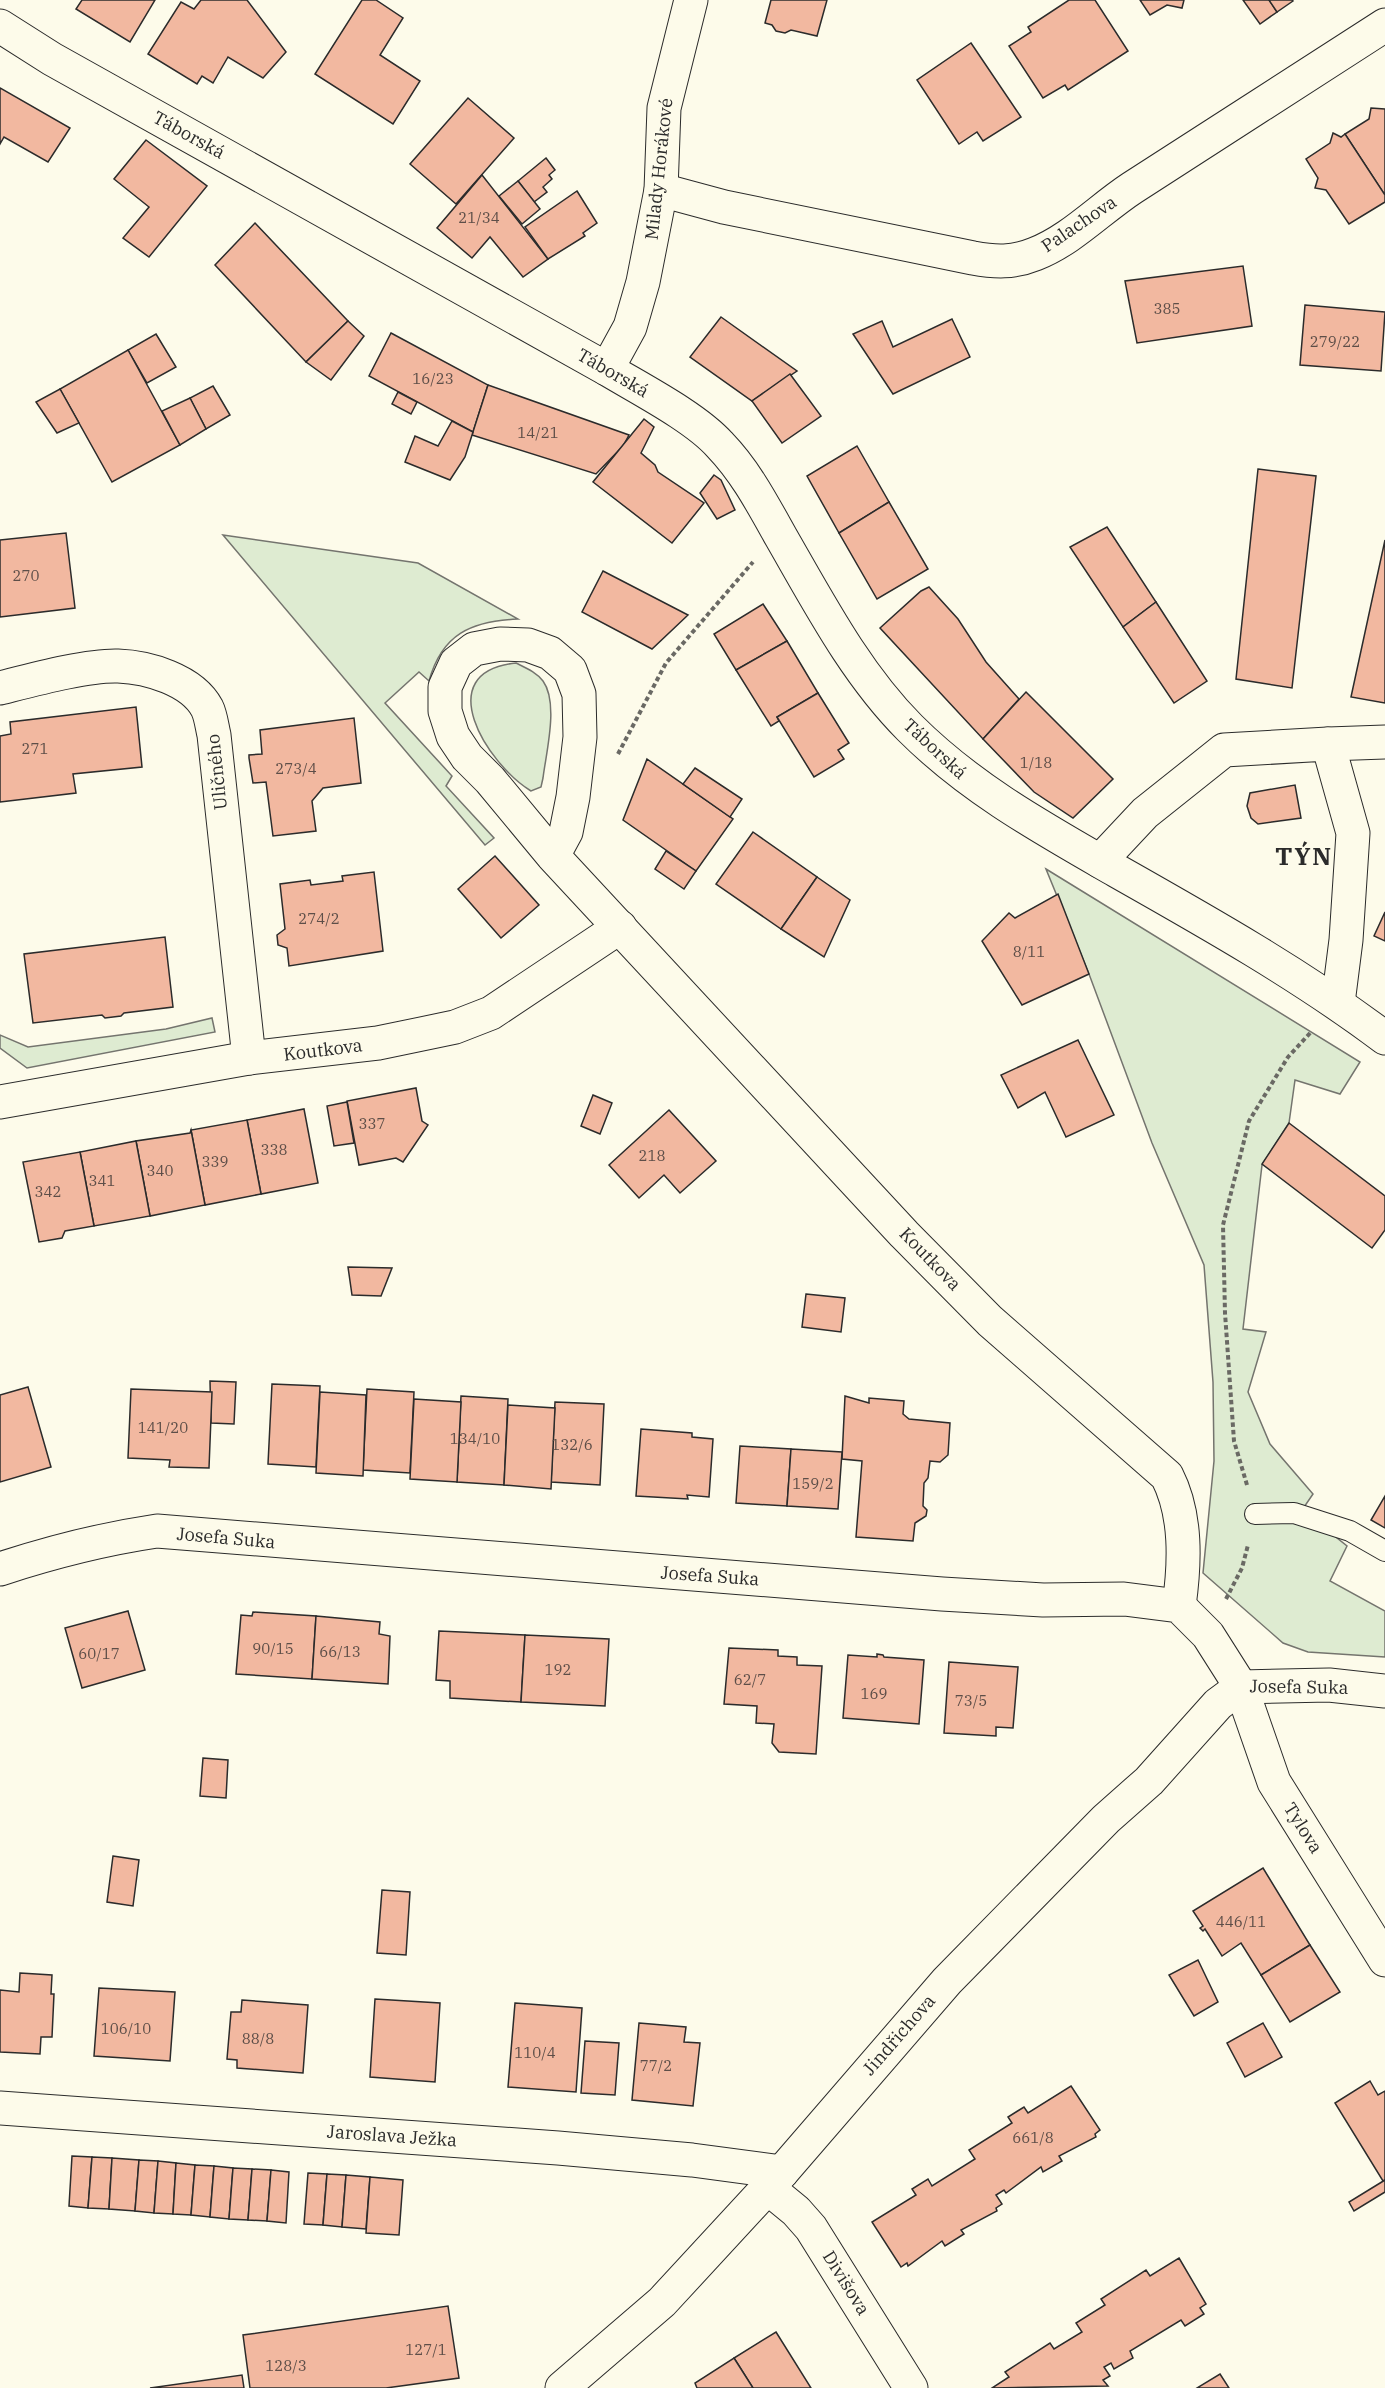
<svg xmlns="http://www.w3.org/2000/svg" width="1385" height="2388" font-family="'IBM Plex Serif',serif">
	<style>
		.green { fill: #deebd1; stroke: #74746e; stroke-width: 1.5 }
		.building { fill: #f2b8a0; stroke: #2b2b2b; stroke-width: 1.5 }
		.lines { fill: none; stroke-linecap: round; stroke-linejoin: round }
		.service-casing { stroke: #2b2b2b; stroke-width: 22 }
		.minor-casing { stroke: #2b2b2b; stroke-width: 35 }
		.tertiary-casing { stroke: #2b2b2b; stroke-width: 35 }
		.path { stroke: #6a6964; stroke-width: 4; stroke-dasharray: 4.5 3; stroke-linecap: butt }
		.service { stroke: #fdfbea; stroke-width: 20 }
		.minor { stroke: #fdfbea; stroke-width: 33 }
		.tertiary { stroke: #fdfbea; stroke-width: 33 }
		.labels { text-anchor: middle; stroke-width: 4.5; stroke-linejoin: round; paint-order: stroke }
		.number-label { font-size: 15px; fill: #5d4e48 }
		.street-label { font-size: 18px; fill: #2b2b2b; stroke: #fdfbea }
		.district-label { font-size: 24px; font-weight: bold; letter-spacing: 1.5px; fill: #2b2b2b; stroke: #fdfbea }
	</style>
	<rect width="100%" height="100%" fill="#fdfbea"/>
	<g class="green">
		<path d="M223 535 418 563 518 619C471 621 442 634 429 681L419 672 385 703 452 776 446 786 494 838 485 845Z"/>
		<path d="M516 663C526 668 536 672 543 681 559 703 546 753 543 778L541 787 531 791C487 764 429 672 516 663Z"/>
		<path d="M1046 869 1360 1062 1340 1094 1295 1080 1289 1123 1262 1165 1243 1329 1266 1332 1248 1392 1270 1444 1313 1494 1302 1510 1347 1546 1330 1581 1385 1611V1657L1308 1652 1283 1643 1203 1573 1214 1461 1213 1382 1204 1265 1152 1143 1089 974Z"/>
		<path d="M212 1018 215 1032 27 1068 0 1048V1035L28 1047 166 1029Z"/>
	</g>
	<g class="building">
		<path d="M82 0H155L130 42 76 9Z"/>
		<path d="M201 0H247L286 52 263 78 228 57 213 83 202 76 197 84 148 54 181 2 194 9Z"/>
		<path d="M362 0H376L403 18 380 55 420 81 393 124 315 74Z"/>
		<path d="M771 0H827L817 36 791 30 785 33 776 31 772 25 765 23Z"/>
		<path d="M1069 0H1095L1128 51 1068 90 1065 85 1043 98 1009 46 1031 32 1028 27Z"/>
		<path d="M1140 0H1184L1182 8 1167 5 1150 15Z"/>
		<path d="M1243 0H1269L1277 12 1260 24Z"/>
		<path d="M1269 0H1292L1293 1 1277 12Z"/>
		<path d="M971 43 1021 117 983 141 977 132 959 144 917 80Z"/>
		<path d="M0 88 70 128 48 162 4 137 0 144Z"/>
		<path d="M468 98 514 138 456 204 410 164Z"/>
		<path d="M1371 108 1385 109V195L1345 134 1369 119Z"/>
		<path d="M1333 133 1341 137 1345 134 1385 195V202L1349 224 1326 190 1315 188 1318 178 1306 159 1330 143Z"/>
		<path d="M146 140 207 186 149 257 123 238 149 207 114 179Z"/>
		<path d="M546 158 555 170 549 175 552 179 543 187 547 192 534 202 518 181Z"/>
		<path d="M482 175 548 259 523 277 490 237 472 258 437 228Z"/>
		<path d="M518 181 540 209 522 224 499 196Z"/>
		<path d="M577 191 597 223 583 233 585 236 548 259 525 227Z"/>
		<path d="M255 223 348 321 306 362 215 265Z"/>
		<path d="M1243 266 1252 326 1137 343 1125 281Z"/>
		<path d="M1305 305 1385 312 1381 371 1300 365Z"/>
		<path d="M721 317 797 371 752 401 690 357Z"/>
		<path d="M952 319 970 357 893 394 853 334 882 321 893 347Z"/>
		<path d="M348 321 364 336 331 380 306 362Z"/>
		<path d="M391 333 488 385 473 432 369 376Z"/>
		<path d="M156 334 176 367 147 383 128 350Z"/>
		<path d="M128 350 180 445 112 482 60 389Z"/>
		<path d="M790 374 821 416 782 443 752 401Z"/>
		<path d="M488 385 629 435 623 446 596 474 472 435Z"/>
		<path d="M213 386 230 415 206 429 190 398Z"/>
		<path d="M60 389 79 423 57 433 36 402Z"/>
		<path d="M398 392 417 402 411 414 392 404Z"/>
		<path d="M190 398 206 429 180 445 162 411Z"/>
		<path d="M644 419 654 427 641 453 655 465 658 472 704 503 672 543 593 482Z"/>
		<path d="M452 421 473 432 465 457 450 480 405 462 415 436 438 446Z"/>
		<path d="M857 446 889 502 839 533 807 476Z"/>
		<path d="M1258 469 1316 476 1292 688 1236 679Z"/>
		<path d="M714 475 721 480 735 510 717 519 700 493Z"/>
		<path d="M889 502 928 569 877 599 839 533Z"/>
		<path d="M1107 527 1156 602 1123 627 1070 547Z"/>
		<path d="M66 533 75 608 0 617V540Z"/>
		<path d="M1385 540V703L1351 697Z"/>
		<path d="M603 571 688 615 652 649 582 612Z"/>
		<path d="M929 587 958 619 986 662 1019 699 983 739 880 628 921 591Z"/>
		<path d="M1156 602 1207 681 1174 703 1123 627Z"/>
		<path d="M763 604 787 641 736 670 714 634Z"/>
		<path d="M787 641 818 693 777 717 779 721 771 726 736 670Z"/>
		<path d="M1026 692 1113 779 1073 818 1034 792 983 739Z"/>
		<path d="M818 693 849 743 838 750 844 759 814 777 777 717Z"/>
		<path d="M136 707 142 767 73 774 76 793 0 802V736L11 734 10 722Z"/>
		<path d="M354 718 361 783 323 788 312 801 316 831 273 836 266 782 253 783 249 758V755L262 754 260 730Z"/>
		<path d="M647 759 733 819 696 871 623 820Z"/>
		<path d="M695 768 742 799 730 817 683 784Z"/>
		<path d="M1295 785 1301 818 1258 824 1251 818 1247 806 1250 793Z"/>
		<path d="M753 832 817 877 781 929 716 884Z"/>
		<path d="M666 851 696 871 684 889 655 869Z"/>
		<path d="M495 856 539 905 501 938 458 889Z"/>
		<path d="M374 872 383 951 289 966 287 948 278 945 277 935 285 929 280 884 310 880 311 885 343 881 342 876Z"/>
		<path d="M817 877 850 900 824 957 781 929Z"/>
		<path d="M1058 894 1089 974 1022 1005 982 941 1009 913 1015 918Z"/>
		<path d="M1385 912V941L1374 936Z"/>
		<path d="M165 937 173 1007 124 1013 121 1016 105 1018 102 1015 33 1023 24 954Z"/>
		<path d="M1078 1040 1114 1115 1066 1137 1045 1092 1018 1108 1001 1075Z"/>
		<path d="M416 1088 422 1121 428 1125 403 1162 396 1158 359 1165 347 1101Z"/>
		<path d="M593 1095 612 1103 600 1134 581 1126Z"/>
		<path d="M347 1102 354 1143 334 1146 327 1106Z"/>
		<path d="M304 1109 318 1183 261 1194 247 1120Z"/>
		<path d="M669 1110 716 1161 680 1193 664 1175 639 1198 609 1165Z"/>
		<path d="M247 1120 261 1194 205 1205 191 1130Z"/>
		<path d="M1289 1123 1385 1196V1230L1372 1248 1262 1164Z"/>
		<path d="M191 1130 205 1205 150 1216 136 1141 190 1133Z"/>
		<path d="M136 1141 150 1216 94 1226 80 1152Z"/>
		<path d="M80 1152 94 1226 65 1231 62 1238 39 1242 23 1162Z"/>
		<path d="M348 1267 392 1268 381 1296 352 1295Z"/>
		<path d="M806 1294 845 1298 841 1332 802 1327Z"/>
		<path d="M210 1381 236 1382 234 1424 211 1423Z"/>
		<path d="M272 1384 320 1386 316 1467 268 1464Z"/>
		<path d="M28 1387 51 1467 0 1482V1395Z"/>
		<path d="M131 1389 212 1392 209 1468 169 1467 170 1460 128 1458Z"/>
		<path d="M367 1389 414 1392 410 1473 363 1470Z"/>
		<path d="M320 1392 366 1395 363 1476 316 1473Z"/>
		<path d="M461 1396 508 1399 504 1485 457 1482Z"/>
		<path d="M845 1396 869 1403V1398L904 1401 903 1414 909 1419 950 1423 948 1455 940 1462 930 1461 928 1478 924 1483 923 1506 927 1510 926 1516 915 1523 913 1541 856 1537 862 1461 842 1459Z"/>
		<path d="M414 1399 461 1402 457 1482 410 1479Z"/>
		<path d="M555 1402 604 1404 600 1485 551 1482Z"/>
		<path d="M508 1405 555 1408 551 1489 504 1485Z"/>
		<path d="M641 1429 692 1433V1437L713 1439 709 1497 687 1495 688 1499 636 1496Z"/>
		<path d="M740 1446 791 1449 787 1506 736 1503Z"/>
		<path d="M791 1449 842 1452 838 1509 787 1506Z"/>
		<path d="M1385 1496V1528L1371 1520Z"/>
		<path d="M128 1611 145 1670 82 1688 65 1628Z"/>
		<path d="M253 1612 316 1616 312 1679 236 1674 241 1615 252 1616Z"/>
		<path d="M316 1616 380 1622 379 1634 390 1636 388 1684 312 1679Z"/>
		<path d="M439 1631 525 1635 521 1702 450 1698V1681L436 1680Z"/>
		<path d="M525 1635 609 1639 605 1706 521 1702Z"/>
		<path d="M729 1648 778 1650V1656L797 1657V1665L822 1666 816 1754 779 1752 772 1743 774 1724 756 1723 757 1706 724 1704Z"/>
		<path d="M877 1654 883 1655 884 1657 924 1660 919 1724 843 1718 848 1655 877 1657Z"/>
		<path d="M949 1662 1018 1667 1013 1728 996 1727V1736L944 1733Z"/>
		<path d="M203 1758 228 1760 226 1798 200 1796Z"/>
		<path d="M113 1856 139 1860 133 1906 107 1902Z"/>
		<path d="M1263 1868 1310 1945 1261 1975 1241 1943 1222 1956 1205 1929 1203 1931 1200 1928 1203 1926 1193 1911Z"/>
		<path d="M382 1890 410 1892 406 1955 377 1953Z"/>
		<path d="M1310 1945 1340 1992 1290 2022 1261 1975Z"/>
		<path d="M1198 1960 1218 2002 1194 2016 1169 1975Z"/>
		<path d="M20 1973 52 1975 51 1994H54L52 2037H41L40 2054 0 2052V1990L19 1992Z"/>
		<path d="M99 1988 175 1992 170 2061 94 2056Z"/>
		<path d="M375 1999 440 2003 435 2082 370 2077Z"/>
		<path d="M242 2000 308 2005 303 2073 237 2068V2060L227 2059 231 2012H241Z"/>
		<path d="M515 2003 582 2008 576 2092 508 2087Z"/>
		<path d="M639 2023 686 2027 684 2042 700 2043 693 2106 632 2100Z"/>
		<path d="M1263 2023 1282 2057 1245 2077 1227 2043Z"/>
		<path d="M585 2041 619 2043 615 2095 581 2093Z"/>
		<path d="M1370 2081 1378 2095 1385 2091V2180L1383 2181 1335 2103Z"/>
		<path d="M1071 2086 1100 2130 1095 2134 1096 2137 1059 2156 1062 2161 1043 2172 1041 2167 1006 2193 1004 2190 996 2195 1002 2204 996 2208 997 2211 961 2230 964 2234 945 2246 942 2241 908 2266 907 2263 901 2267 872 2222 916 2195 912 2189 928 2179 932 2186 975 2159 969 2150 1012 2123 1008 2117 1024 2107 1028 2113Z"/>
		<path d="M72 2156 92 2157 88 2208 69 2206Z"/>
		<path d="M92 2157 112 2158 109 2209 88 2208Z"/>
		<path d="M112 2158 139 2160 135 2211 109 2209Z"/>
		<path d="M139 2160 158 2161 154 2213 135 2211Z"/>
		<path d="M158 2161 176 2163 173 2214 154 2213Z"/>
		<path d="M176 2163 195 2165 191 2215 173 2214Z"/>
		<path d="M195 2165 214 2166 210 2217 191 2215Z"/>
		<path d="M214 2166 233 2168 229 2219 210 2217Z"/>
		<path d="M233 2168 252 2169 248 2220 229 2219Z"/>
		<path d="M252 2169 271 2170 267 2221 248 2220Z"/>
		<path d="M271 2170 289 2172 286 2223 267 2221Z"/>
		<path d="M308 2173 327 2174 323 2225 304 2224Z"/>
		<path d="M327 2174 346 2175 342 2227 323 2225Z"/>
		<path d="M346 2175 370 2177 366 2229 342 2227Z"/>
		<path d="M370 2177 403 2180 399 2235 366 2233Z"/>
		<path d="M1385 2180V2192L1354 2211 1349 2202Z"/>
		<path d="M1179 2258 1206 2304 1200 2308 1204 2314 1185 2326 1181 2320 1130 2351 1133 2358 1114 2369 1111 2363 1104 2367 1110 2376 1103 2380 1108 2386 992 2388 1009 2377 1005 2372 1050 2343 1054 2349 1082 2332 1076 2323 1105 2305 1101 2299 1146 2270 1150 2276Z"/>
		<path d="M448 2306 459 2378 386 2388H250L243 2335Z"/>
		<path d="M776 2332 811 2388H753L734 2358Z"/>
		<path d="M734 2358 753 2388H697L695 2383Z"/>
		<path d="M1220 2374 1229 2388H1197Z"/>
		<path d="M242 2375 244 2388H150Z"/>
	</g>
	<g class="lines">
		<defs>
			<path id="service" d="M1255 1514 1294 1513 1350 1531 1385 1551"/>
			<g id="minor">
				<path d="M661 190 724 207 973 258C995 262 1013 263 1035 254 1071 240 1100 209 1132 188 1216 133 1301 80 1385 25"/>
				<path d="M607 369 630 327 643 282 661 190 664 108 691 0"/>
				<path d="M0 688C32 680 87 665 118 666 148 667 192 680 207 708 211 716 212 727 214 735L249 1058"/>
				<path d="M1328 744 1385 742"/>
				<path d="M553 856 566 832 573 797 580 737 579 694 570 670 550 653 528 645 500 644 474 649 456 663 445 687V711L453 736 467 757 490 780 553 856 904 1234 990 1321 1167 1476C1187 1515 1185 1563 1179 1606"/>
				<path d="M1100 861 1145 813 1224 750 1328 744 1353 833 1346 940 1338 1003"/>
				<path d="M0 1102 249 1058 378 1043 455 1027 491 1013 620 927"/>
				<path d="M0 1569C52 1552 103 1539 157 1531L942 1594 1043 1600 1124 1599 1179 1606 1208 1635 1241 1687 1274 1782 1385 1960"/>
				<path d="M1241 1687 1329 1685 1385 1691"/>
				<path d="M0 2108 558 2148 692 2160 782 2172"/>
				<path d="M768 2188 796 2211 811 2228 911 2388"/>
				<path d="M562 2388 662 2302 782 2172 947 1981 1106 1819 1149 1781 1218 1704 1241 1687"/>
			</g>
			<path id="tertiary" d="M0 26 52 59 607 369C640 389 695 417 720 445 746 472 763 505 781 537 819 603 856 674 910 728 971 789 1044 829 1117 871 1209 923 1301 975 1385 1038"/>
		</defs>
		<use href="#service" class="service-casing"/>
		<use href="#minor" class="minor-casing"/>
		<use href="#tertiary" class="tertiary-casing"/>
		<g class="path">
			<path d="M618 754 666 663 753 562"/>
			<path d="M1247 1485 1234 1441 1225 1313 1223 1225 1249 1121 1288 1057 1311 1032"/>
			<path d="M1226 1599 1242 1568 1248 1545"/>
		</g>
		<use href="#service" class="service"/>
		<use href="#minor" class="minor"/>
		<use href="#tertiary" class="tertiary"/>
	</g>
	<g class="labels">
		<g class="number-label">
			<text x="479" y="223">21/34</text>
			<text x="1167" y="314">385</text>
			<text x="1335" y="347">279/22</text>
			<text x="433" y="384">16/23</text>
			<text x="538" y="438">14/21</text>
			<text x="26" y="581">270</text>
			<text x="35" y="754">271</text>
			<text x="1036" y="768">1/18</text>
			<text x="296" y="774">273/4</text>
			<text x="319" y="924">274/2</text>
			<text x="1029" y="957">8/11</text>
			<text x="372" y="1129">337</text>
			<text x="274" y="1155">338</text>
			<text x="652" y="1161">218</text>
			<text x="215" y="1167">339</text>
			<text x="160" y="1176">340</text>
			<text x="102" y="1186">341</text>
			<text x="48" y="1197">342</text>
			<text x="163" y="1433">141/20</text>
			<text x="475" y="1444">134/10</text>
			<text x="572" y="1450">132/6</text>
			<text x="813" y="1489">159/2</text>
			<text x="273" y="1654">90/15</text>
			<text x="340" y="1657">66/13</text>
			<text x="99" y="1659">60/17</text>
			<text x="558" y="1675">192</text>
			<text x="750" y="1685">62/7</text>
			<text x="874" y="1699">169</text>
			<text x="971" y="1706">73/5</text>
			<text x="1241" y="1927">446/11</text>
			<text x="126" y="2034">106/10</text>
			<text x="258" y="2044">88/8</text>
			<text x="535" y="2058">110/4</text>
			<text x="656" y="2071">77/2</text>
			<text x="1033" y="2143">661/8</text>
			<text x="426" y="2355">127/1</text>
			<text x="286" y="2371">128/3</text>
		</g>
		<g class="street-label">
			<text transform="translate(189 135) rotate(29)" y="6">Táborská</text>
			<text transform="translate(659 169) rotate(-84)" y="6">Milady Horákové</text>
			<text transform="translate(1079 224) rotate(-34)" y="6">Palachova</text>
			<text transform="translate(613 373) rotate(30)" y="6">Táborská</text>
			<text transform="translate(935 749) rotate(43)" y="6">Táborská</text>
			<text transform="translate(217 772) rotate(-96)" y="6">Uličného</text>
			<text transform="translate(323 1050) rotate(-7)" y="6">Koutkova</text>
			<text transform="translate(930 1259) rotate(46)" y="6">Koutkova</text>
			<text transform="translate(226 1538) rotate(5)" y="6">Josefa Suka</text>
			<text transform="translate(710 1576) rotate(4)" y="6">Josefa Suka</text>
			<text transform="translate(1299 1687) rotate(1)" y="6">Josefa Suka</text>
			<text transform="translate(1303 1828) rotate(58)" y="6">Tylova</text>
			<text transform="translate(899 2035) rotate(-49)" y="6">Jindřichova</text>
			<text transform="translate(392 2136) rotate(4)" y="6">Jaroslava Ježka</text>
			<text transform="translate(846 2283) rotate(58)" y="6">Divišova</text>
		</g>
		<g class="district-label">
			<text x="1304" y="865">TÝN</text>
		</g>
	</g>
</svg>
